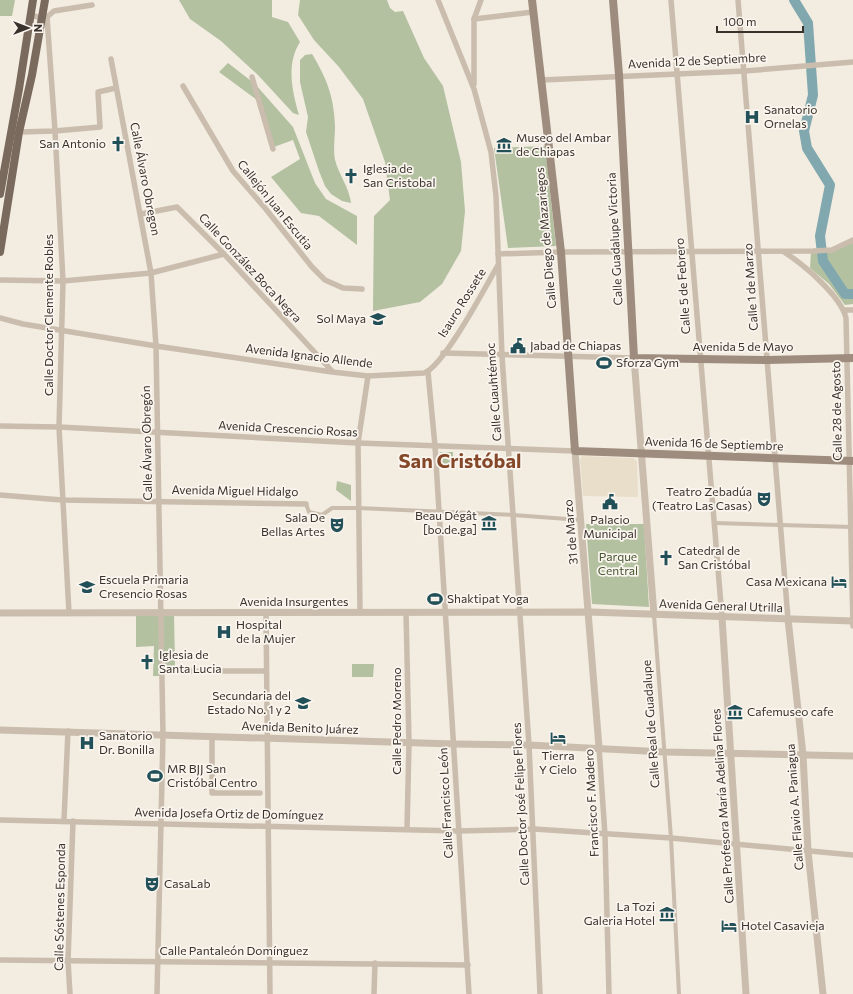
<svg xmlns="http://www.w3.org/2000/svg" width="853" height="994" font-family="Commissioner,sans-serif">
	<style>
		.green { fill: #b3c1a1 }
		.plaza { fill: #e9dec9 }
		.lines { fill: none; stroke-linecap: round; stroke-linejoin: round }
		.river { stroke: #81a8ae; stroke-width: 10 }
		.pedestrian { stroke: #cabdad; stroke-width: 4 }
		.minor { stroke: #cabdad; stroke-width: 5.5 }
		.tertiary { stroke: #cabdad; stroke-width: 7 }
		.secondary { stroke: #9e8d7e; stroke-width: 8 }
		.primary { stroke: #7a6a5d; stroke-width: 8 }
		.labels { text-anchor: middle; stroke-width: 3.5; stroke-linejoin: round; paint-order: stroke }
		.street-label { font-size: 12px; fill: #39312b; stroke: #faf5ee }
		.poi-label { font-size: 12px; fill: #39312b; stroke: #faf5ee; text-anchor: start }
		.park-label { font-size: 12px; fill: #455630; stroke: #faf5ee }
		.town-label { font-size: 20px; font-weight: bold; fill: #844728; stroke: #faf5ee }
	</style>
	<rect width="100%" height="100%" fill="#f2ece1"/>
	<g class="green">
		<path d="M0 0H15L12 16H0Z"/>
		<path d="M179 0H272V17L288 22 300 42C286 64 292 91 299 115L293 113 258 75 221 41 190 19Z"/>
		<path d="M300 0H387L390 8 395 12 403 11 424 58 443 86 461 162 465 211 461 251 442 284 420 302 373 311 374 216 390 200 385 162 363 99 339 67 314 40 298 15Z"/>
		<path d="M312 54C327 79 334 97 335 126 335 137 333 149 335 160 339 175 349 187 351 203L342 201 331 194 325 186 319 171 306 132 308 117 300 82V60L305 55Z"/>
		<path d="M228 63 255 84 293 127 315 183 326 199 357 216V245L319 216 301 213 271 177 300 159 293 140 274 147 261 103 219 72Z"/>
		<path d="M545 146 556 246 508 248 494 148Z"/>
		<path d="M853 242V304L845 305 829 284 810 268 811 252 833 251Z"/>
		<rect x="440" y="452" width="13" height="13"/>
		<path d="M337 481 351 485V501L336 490Z"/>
		<path d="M586 524H644L649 607 592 604Z"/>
		<path d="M174 614 175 666H164L163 616Z"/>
		<path d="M160 615 159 676H153L154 646 136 647V616Z"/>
		<path d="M352 664H374L373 677H352Z"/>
	</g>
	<path class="plaza" d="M582 456 633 458 637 461 638 497 583 496 580 459Z"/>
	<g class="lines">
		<path class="river" d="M794 0 808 23 813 95 804 131 807 148 830 185 820 236 823 261 845 294H853"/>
		<g class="pedestrian">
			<path d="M306 504 309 512 322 515 332 508H358L513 515 581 520"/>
			<path d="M714 523 853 527"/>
			<path d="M654 615 671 838 679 994"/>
		</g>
		<g class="minor">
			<path d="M438 0 474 89 491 152 496 196 502 356 529 745 540 994"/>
			<path d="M671 0 722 617"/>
			<path d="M738 0 788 619"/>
			<path d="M30 15 42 18 47 17 54 11 92 5"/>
			<path d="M47 17 55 131 63 281 59 427 69 613"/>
			<path d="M474 19 533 12"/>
			<path d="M111 59 151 273 156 346 163 735 157 994"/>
			<path d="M252 77 273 149"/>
			<path d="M542 80 745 71 853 62"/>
			<path d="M474 84V19L481 0"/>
			<path d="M183 86 233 171 265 208 312 267 325 280 343 288 362 289"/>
			<path d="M19 132 55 131 100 127 98 92 116 88"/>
			<path d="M141 214 177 207 224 254 332 371"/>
			<path d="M784 252C803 264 841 296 846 318L853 626"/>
			<path d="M498 254 561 252 813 251 832 250 853 240"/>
			<path d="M0 280 63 281 151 273 224 254"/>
			<path d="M845 310H853"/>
			<path d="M0 318 23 324 156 346 332 372 368 376 424 373C444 366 486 286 498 265"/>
			<path d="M443 353 634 358"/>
			<path d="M428 372 435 446 469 994"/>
			<path d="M0 426 59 427 358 443 575 451"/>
			<path d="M0 495 62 500 306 504"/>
			<path d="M360 612 358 443 368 376"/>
			<path d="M406 612 409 743 407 829"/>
			<path d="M266 614 270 994"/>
			<path d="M162 671H266"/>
			<path d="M212 736V793H260"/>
			<path d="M599 747 605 835 609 994"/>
			<path d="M0 820 458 831 534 829 671 838 853 855"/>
			<path d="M64 820 68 731"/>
			<path d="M0 960 468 965"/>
			<path d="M70 994 68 961 73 821"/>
			<path d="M374 994 375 963"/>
		</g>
		<g class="tertiary">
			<path d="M634 358 654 615"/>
			<path d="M575 451 599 747"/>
			<path d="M0 613 589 612 853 621"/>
			<path d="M722 617 746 994"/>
			<path d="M788 619 803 755 808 851 823 994"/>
			<path d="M0 730 453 744 529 745 665 752 853 756"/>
		</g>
		<g class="secondary">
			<path d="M532 0 561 252 575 451 853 461"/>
			<path d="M613 0 619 75 634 358 767 360 853 358"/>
		</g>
		<g class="primary">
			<path d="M0 194 19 89 33 0"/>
			<path d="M0 252 19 132 32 75 45 0"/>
		</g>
	</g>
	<defs>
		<symbol id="hospital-bare" viewBox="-9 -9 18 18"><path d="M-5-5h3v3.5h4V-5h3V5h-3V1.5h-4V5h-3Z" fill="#225059" stroke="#faf5ee" stroke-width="2.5" paint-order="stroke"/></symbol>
		<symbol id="church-bare" viewBox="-9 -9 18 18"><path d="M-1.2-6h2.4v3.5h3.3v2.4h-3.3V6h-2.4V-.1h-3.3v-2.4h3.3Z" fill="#225059" stroke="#faf5ee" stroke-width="2.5" paint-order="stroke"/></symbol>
		<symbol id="museum-bare" viewBox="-9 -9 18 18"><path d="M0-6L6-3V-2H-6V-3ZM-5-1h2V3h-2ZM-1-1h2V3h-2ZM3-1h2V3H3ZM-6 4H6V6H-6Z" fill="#225059" stroke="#faf5ee" stroke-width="2.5" paint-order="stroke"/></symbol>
		<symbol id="school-bare" viewBox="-9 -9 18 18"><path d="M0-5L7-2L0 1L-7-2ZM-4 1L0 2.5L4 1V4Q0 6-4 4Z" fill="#225059" stroke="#faf5ee" stroke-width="2.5" paint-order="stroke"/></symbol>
		<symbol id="civic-bare" viewBox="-9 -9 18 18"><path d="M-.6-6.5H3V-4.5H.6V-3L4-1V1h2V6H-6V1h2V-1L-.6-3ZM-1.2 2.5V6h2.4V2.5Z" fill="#225059" stroke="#faf5ee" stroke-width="2.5" paint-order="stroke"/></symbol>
		<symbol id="stadium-bare" viewBox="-9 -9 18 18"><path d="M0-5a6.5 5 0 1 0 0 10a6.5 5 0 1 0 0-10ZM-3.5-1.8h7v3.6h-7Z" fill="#225059" stroke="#faf5ee" stroke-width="2.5" paint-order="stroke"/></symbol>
		<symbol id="theatre-bare" viewBox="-9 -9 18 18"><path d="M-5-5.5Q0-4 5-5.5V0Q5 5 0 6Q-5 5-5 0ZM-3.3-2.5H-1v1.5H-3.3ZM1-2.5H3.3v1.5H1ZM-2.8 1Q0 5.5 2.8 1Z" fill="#225059" stroke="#faf5ee" stroke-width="2.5" paint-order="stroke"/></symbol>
		<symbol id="hotel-bare" viewBox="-9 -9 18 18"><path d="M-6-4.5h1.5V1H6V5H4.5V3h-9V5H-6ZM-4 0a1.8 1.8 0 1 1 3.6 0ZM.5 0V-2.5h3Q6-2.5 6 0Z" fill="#225059" stroke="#faf5ee" stroke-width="2.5" paint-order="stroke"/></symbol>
	</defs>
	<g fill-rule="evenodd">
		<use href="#hospital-bare" x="741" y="106" width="22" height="22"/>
		<use href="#church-bare" x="107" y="133" width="22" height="22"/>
		<use href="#museum-bare" x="493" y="134" width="22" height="22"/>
		<use href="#church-bare" x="340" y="165" width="22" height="22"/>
		<use href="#school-bare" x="367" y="308" width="22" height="22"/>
		<use href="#civic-bare" x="507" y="335" width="22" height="22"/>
		<use href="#stadium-bare" x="593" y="352" width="22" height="22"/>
		<use href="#theatre-bare" x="753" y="488" width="22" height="22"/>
		<use href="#civic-bare" x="599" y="491" width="22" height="22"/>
		<use href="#museum-bare" x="478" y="512" width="22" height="22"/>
		<use href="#theatre-bare" x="326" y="514" width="22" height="22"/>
		<use href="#church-bare" x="655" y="547" width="22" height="22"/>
		<use href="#hotel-bare" x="828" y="571" width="22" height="22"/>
		<use href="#school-bare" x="76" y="576" width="22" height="22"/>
		<use href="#stadium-bare" x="424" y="588" width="22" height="22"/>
		<use href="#hospital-bare" x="213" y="621" width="22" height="22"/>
		<use href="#church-bare" x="136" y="651" width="22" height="22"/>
		<use href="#school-bare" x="292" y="692" width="22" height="22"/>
		<use href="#museum-bare" x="724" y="701" width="22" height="22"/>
		<use href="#hotel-bare" x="547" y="727" width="22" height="22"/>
		<use href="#hospital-bare" x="76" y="732" width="22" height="22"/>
		<use href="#stadium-bare" x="144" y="765" width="22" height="22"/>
		<use href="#theatre-bare" x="141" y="873" width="22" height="22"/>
		<use href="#museum-bare" x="656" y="903" width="22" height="22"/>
		<use href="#hotel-bare" x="718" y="915" width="22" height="22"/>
	</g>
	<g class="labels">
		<g class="street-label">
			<text transform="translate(697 61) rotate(-3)" y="4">Avenida 12 de Septiembre</text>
			<text transform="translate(145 179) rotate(79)" y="4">Calle Álvaro Obregon</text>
			<text transform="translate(275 205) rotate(51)" y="4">Callejón Juan Escutia</text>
			<text transform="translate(546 238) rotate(-95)" y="4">Calle Diego de Mazariegos</text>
			<text transform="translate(615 239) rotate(-93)" y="4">Calle Guadalupe Victoria</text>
			<text transform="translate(250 268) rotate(47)" y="4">Calle González Boca Negra</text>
			<text transform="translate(683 286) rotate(-94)" y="4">Calle 5 de Febrero</text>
			<text transform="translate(751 287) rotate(-94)" y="4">Calle 1 de Marzo</text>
			<text transform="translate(462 303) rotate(-58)" y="4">Isauro Rossete</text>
			<text transform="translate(49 315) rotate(-90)" y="4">Calle Doctor Clemente Robles</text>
			<text x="743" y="351">Avenida 5 de Mayo</text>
			<text transform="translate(309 356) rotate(7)" y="4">Avenida Ignacio Allende</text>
			<text transform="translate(494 392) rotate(-94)" y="4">Calle Cuauhtémoc</text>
			<text transform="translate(837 411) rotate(-91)" y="4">Calle 28 de Agosto</text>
			<text transform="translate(288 429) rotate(3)" y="4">Avenida Crescencio Rosas</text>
			<text transform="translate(147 443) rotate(-91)" y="4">Calle Álvaro Obregón</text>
			<text transform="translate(714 444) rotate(2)" y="4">Avenida 16 de Septiembre</text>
			<text transform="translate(235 491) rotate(1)" y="4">Avenida Miguel Hidalgo</text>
			<text transform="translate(571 532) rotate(-95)" y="4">31 de Marzo</text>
			<text x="294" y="606">Avenida Insurgentes</text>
			<text transform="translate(721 606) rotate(2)" y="4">Avenida General Utrilla</text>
			<text transform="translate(397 721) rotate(-90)" y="4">Calle Pedro Moreno</text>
			<text transform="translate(651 724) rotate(-94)" y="4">Calle Real de Guadalupe</text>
			<text transform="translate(300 728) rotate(2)" y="4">Avenida Benito Juárez</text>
			<text transform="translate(446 803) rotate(-93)" y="4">Calle Francisco León</text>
			<text transform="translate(592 803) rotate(-93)" y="4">Francisco F. Madero</text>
			<text transform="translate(521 804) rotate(-93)" y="4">Calle Doctor José Felipe Flores</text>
			<text transform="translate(723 806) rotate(-94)" y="4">Calle Profesora María Adelina Flores</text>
			<text transform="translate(795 807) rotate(-94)" y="4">Calle Flavio A. Paniagua</text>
			<text transform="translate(229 814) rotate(1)" y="4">Avenida Josefa Ortiz de Domínguez</text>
			<text transform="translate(60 907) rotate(-89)" y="4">Calle Sóstenes Esponda</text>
			<text x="234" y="955">Calle Pantaleón Domínguez</text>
		</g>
		<g class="poi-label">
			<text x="764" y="114">Sanatorio<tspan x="764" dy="14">Ornelas</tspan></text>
			<text x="516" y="142">Museo del Ambar<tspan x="516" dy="14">de Chiapas</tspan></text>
			<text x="106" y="148" text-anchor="end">San Antonio</text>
			<text x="363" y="173">Iglesia de<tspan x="363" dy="14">San Cristobal</tspan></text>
			<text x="366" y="323" text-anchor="end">Sol Maya</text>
			<text x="530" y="350">Jabad de Chiapas</text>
			<text x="616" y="367">Sforza Gym</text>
			<text x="752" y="496" text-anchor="end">Teatro Zebadúa<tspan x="752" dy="14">(Teatro Las Casas)</tspan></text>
			<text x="477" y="520" text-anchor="end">Beau Dégât<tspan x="477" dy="14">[bo.de.ga]</tspan></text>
			<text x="325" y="522" text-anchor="end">Sala De<tspan x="325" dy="14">Bellas Artes</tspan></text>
			<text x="610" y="524" text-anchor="middle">Palacio<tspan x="610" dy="14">Municipal</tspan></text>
			<text x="678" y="555">Catedral de<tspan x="678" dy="14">San Cristóbal</tspan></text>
			<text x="99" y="584">Escuela Primaria<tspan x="99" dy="14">Cresencio Rosas</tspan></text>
			<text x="827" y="586" text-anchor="end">Casa Mexicana</text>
			<text x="447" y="603">Shaktipat Yoga</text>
			<text x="236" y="629">Hospital<tspan x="236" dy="14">de la Mujer</tspan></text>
			<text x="159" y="659">Iglesia de<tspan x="159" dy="14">Santa Lucia</tspan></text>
			<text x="291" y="700" text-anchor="end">Secundaria del<tspan x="291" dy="14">Estado No. 1 y 2</tspan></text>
			<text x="747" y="716">Cafemuseo cafe</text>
			<text x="99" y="740">Sanatorio<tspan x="99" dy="14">Dr. Bonilla</tspan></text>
			<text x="558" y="760" text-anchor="middle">Tierra<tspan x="558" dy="14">Y Cielo</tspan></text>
			<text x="167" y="773">MR BJJ San<tspan x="167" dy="14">Cristóbal Centro</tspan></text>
			<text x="164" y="888">CasaLab</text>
			<text x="655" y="911" text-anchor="end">La Tozi<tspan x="655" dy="14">Galeria Hotel</tspan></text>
			<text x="741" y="930">Hotel Casavieja</text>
		</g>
		<g class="park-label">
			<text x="618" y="561">Parque<tspan x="618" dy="14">Central</tspan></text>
		</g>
		<g class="town-label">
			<text x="460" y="468">San Cristóbal</text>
		</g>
	</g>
	<g transform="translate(28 28) rotate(90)" stroke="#faf5ee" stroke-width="3" paint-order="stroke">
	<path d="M0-3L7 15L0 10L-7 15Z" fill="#39312b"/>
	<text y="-6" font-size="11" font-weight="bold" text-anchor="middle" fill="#39312b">N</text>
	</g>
	<path d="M717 26v6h86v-6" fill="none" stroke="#39312b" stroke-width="2"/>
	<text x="723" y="26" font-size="12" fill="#39312b" stroke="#faf5ee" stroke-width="3" paint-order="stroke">100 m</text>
</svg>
